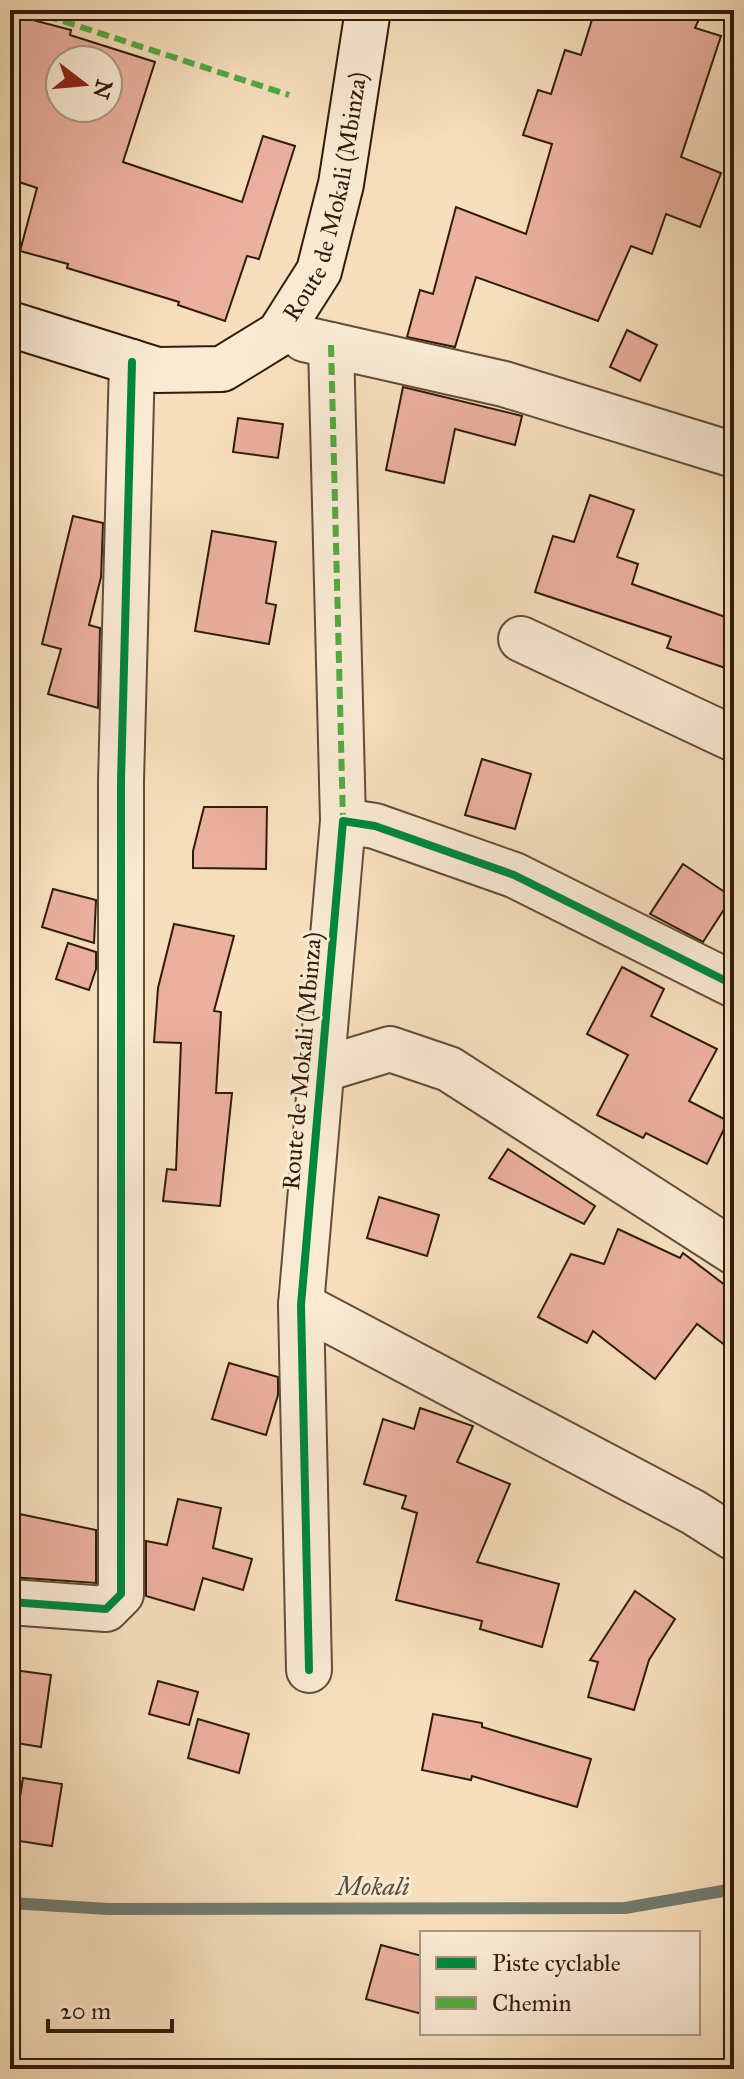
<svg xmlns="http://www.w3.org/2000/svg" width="744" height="2079" font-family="'IM FELL Great Primer',serif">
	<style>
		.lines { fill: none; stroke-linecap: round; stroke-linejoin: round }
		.stream { stroke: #717c70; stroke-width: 12 }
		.building { fill: #ecb09f; stroke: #301c0b; stroke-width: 2; fill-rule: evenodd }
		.street-casing { stroke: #624d38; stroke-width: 48 }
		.secondary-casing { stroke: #301c0b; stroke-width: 48 }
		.street { stroke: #faead4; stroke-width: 44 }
		.secondary { stroke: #faead4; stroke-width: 44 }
		.quiet { stroke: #54a941; stroke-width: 6; stroke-dasharray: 12 6; stroke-linecap: butt }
		.cycleway-casing { stroke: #faead4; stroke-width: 13 }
		.cycleway { stroke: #00873e; stroke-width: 8 }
		.labels { text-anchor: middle; stroke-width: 6; stroke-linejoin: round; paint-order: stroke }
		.street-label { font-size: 24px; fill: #301c0b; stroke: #faead4 }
		.water-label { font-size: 26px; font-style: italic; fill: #514c3d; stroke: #faead4 }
	</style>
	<rect width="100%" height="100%" fill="#f7dfbd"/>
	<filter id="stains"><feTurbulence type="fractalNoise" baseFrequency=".0025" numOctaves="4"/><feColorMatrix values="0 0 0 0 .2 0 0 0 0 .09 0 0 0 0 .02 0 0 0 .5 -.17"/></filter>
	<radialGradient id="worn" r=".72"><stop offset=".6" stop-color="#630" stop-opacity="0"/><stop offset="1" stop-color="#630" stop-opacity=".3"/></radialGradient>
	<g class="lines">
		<path class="stream" d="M10 1903 109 1909 625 1908 734 1889"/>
	</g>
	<g class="building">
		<path d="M595 10H703L695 28 721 36 681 157 721 173 700 227 666 214 652 254 631 246 598 321 476 277 455 347 407 337 420 290 433 294 456 207 526 234 552 144 523 135 538 90 551 94 565 50 581 55Z"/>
		<path d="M10 14 71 30 70 35 155 62 123 162 242 202 263 136 295 146 259 259 247 256 225 321 178 305 179 302 67 268 68 264 20 251 37 188 10 179ZM60 60H108V108H60Z"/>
		<path d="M627 330 657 345 640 381 610 367Z"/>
		<path d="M403 387 522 416 515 445 455 429 444 483 386 470Z"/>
		<path d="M238 418 283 424 278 458 233 452Z"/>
		<path d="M590 495 634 510 617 557 638 564 632 584 734 620V671L667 648 671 637 535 592 553 536 574 542Z"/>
		<path d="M73 516 103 523 101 577 89 625 100 628 98 708 48 694 61 649 42 644Z"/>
		<path d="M212 531 276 542 266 603 276 605 269 644 195 631Z"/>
		<path d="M482 759 531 774 515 829 465 815Z"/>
		<path d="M204 807H267L266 869 193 868V851Z"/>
		<path d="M683 864 732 897 703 942 650 914Z"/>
		<path d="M53 889 96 900 94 943 42 927Z"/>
		<path d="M174 924 234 936 214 1011 221 1012 216 1093H232L220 1206 163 1201 167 1169 176 1170 181 1043 154 1042 158 988Z"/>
		<path d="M68 943 96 952V969L89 990 56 979Z"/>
		<path d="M622 967 664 989 651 1016 717 1049 689 1101 728 1121 707 1164 646 1133 643 1138 597 1115 628 1055 587 1034Z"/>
		<path d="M508 1149 595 1206 584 1224 489 1178Z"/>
		<path d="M379 1197 439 1215 427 1256 367 1238Z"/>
		<path d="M618 1229 680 1258 683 1253 734 1292V1352L697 1324 655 1379 593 1331 587 1343 538 1317 571 1254 604 1264Z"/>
		<path d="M229 1363 278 1377V1395L266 1435 212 1419Z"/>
		<path d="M420 1408 473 1426 457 1462 510 1484 477 1562 559 1584 542 1647 480 1629 482 1621 396 1600 417 1513 402 1508 406 1496 364 1484 383 1419 414 1429Z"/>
		<path d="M178 1499 221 1508 213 1548 252 1559 243 1590 203 1578 194 1610 146 1596V1541L167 1545Z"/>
		<path d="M10 1512 96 1530V1583L10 1577Z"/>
		<path d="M635 1591 675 1619 649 1660 634 1710 588 1697 598 1662 590 1660Z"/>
		<path d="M14 1670 51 1675 41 1747 10 1742Z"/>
		<path d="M158 1681 198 1692 189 1725 149 1714Z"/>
		<path d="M433 1714 482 1723V1727L591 1759 577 1807 472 1776 471 1780 422 1770Z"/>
		<path d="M198 1719 249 1734 239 1773 188 1758Z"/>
		<path d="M23 1778 62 1784 52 1846 13 1840Z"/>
		<path d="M381 1945 422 1956V2014L366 1999Z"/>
	</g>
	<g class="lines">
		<defs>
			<g id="street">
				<path d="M304 339 504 384 734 455"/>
				<path d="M521 639 734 739"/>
				<path d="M343 821 375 826 514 875 734 985"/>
				<path d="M321 1070 390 1049 449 1069 734 1252"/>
				<path d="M301 1305 693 1512 734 1538"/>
				<path d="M10 1602 106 1609 121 1594V781L132 362"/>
				<path d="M309 1670 301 1305 343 821 331 345"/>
			</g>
			<g id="secondary">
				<path id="s1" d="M10 324 157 370 222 369 279 334 319 271 341 184 368 10"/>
			</g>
		</defs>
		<use href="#street" class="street-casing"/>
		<use href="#secondary" class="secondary-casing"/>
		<use href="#street" class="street"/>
		<use href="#secondary" class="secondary"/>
		<g class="quiet">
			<path d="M29 10 289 95"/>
			<path d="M331 345 343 821"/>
		</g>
		<defs>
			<g id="cycleway">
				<path d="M10 1602 106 1609 121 1594V781L132 362"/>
				<path d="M309 1670 301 1305 343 821 375 826 514 875 734 985"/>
			</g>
		</defs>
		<use href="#cycleway" class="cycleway-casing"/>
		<use href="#cycleway" class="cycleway"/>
	</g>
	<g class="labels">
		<g class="street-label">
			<text dy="8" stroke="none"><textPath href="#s1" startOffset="434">Route de Mokali (Mbinza)</textPath></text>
			<text transform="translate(302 1061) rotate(-85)" y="8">Route de Mokali (Mbinza)</text>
		</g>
		<g class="water-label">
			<text x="373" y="1895">Mokali</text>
		</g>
	</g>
	<rect width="744" height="2079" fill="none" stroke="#f7dfbd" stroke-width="40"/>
	<rect x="12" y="12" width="720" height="2055" fill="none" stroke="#301c0b" stroke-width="4"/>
	<rect x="20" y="20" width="704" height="2039" fill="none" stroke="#301c0b" stroke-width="2"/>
	<rect x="420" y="1931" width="280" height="104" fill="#faead4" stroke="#a99884" stroke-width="2"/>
	<rect x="436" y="1957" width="40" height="12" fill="#00873e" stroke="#a99884" stroke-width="2"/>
	<text x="492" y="1971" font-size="24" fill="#301c0b">Piste cyclable</text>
	<rect x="436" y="1997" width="40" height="12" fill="#54a941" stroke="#a99884" stroke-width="2"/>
	<text x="492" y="2011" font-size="24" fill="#301c0b">Chemin</text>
	<g transform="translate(84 84) rotate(106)"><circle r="38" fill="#faead4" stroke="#a99884" stroke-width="2"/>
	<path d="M0-6L14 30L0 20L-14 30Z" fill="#8f2418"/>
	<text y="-12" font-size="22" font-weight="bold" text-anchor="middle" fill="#301c0b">N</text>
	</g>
	<path d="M48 2019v12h124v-12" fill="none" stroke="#301c0b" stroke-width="4"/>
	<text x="60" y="2019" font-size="24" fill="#301c0b" stroke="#faead4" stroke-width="6" paint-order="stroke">20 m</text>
	<rect width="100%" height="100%" filter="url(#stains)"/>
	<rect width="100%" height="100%" fill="url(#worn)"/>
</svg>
